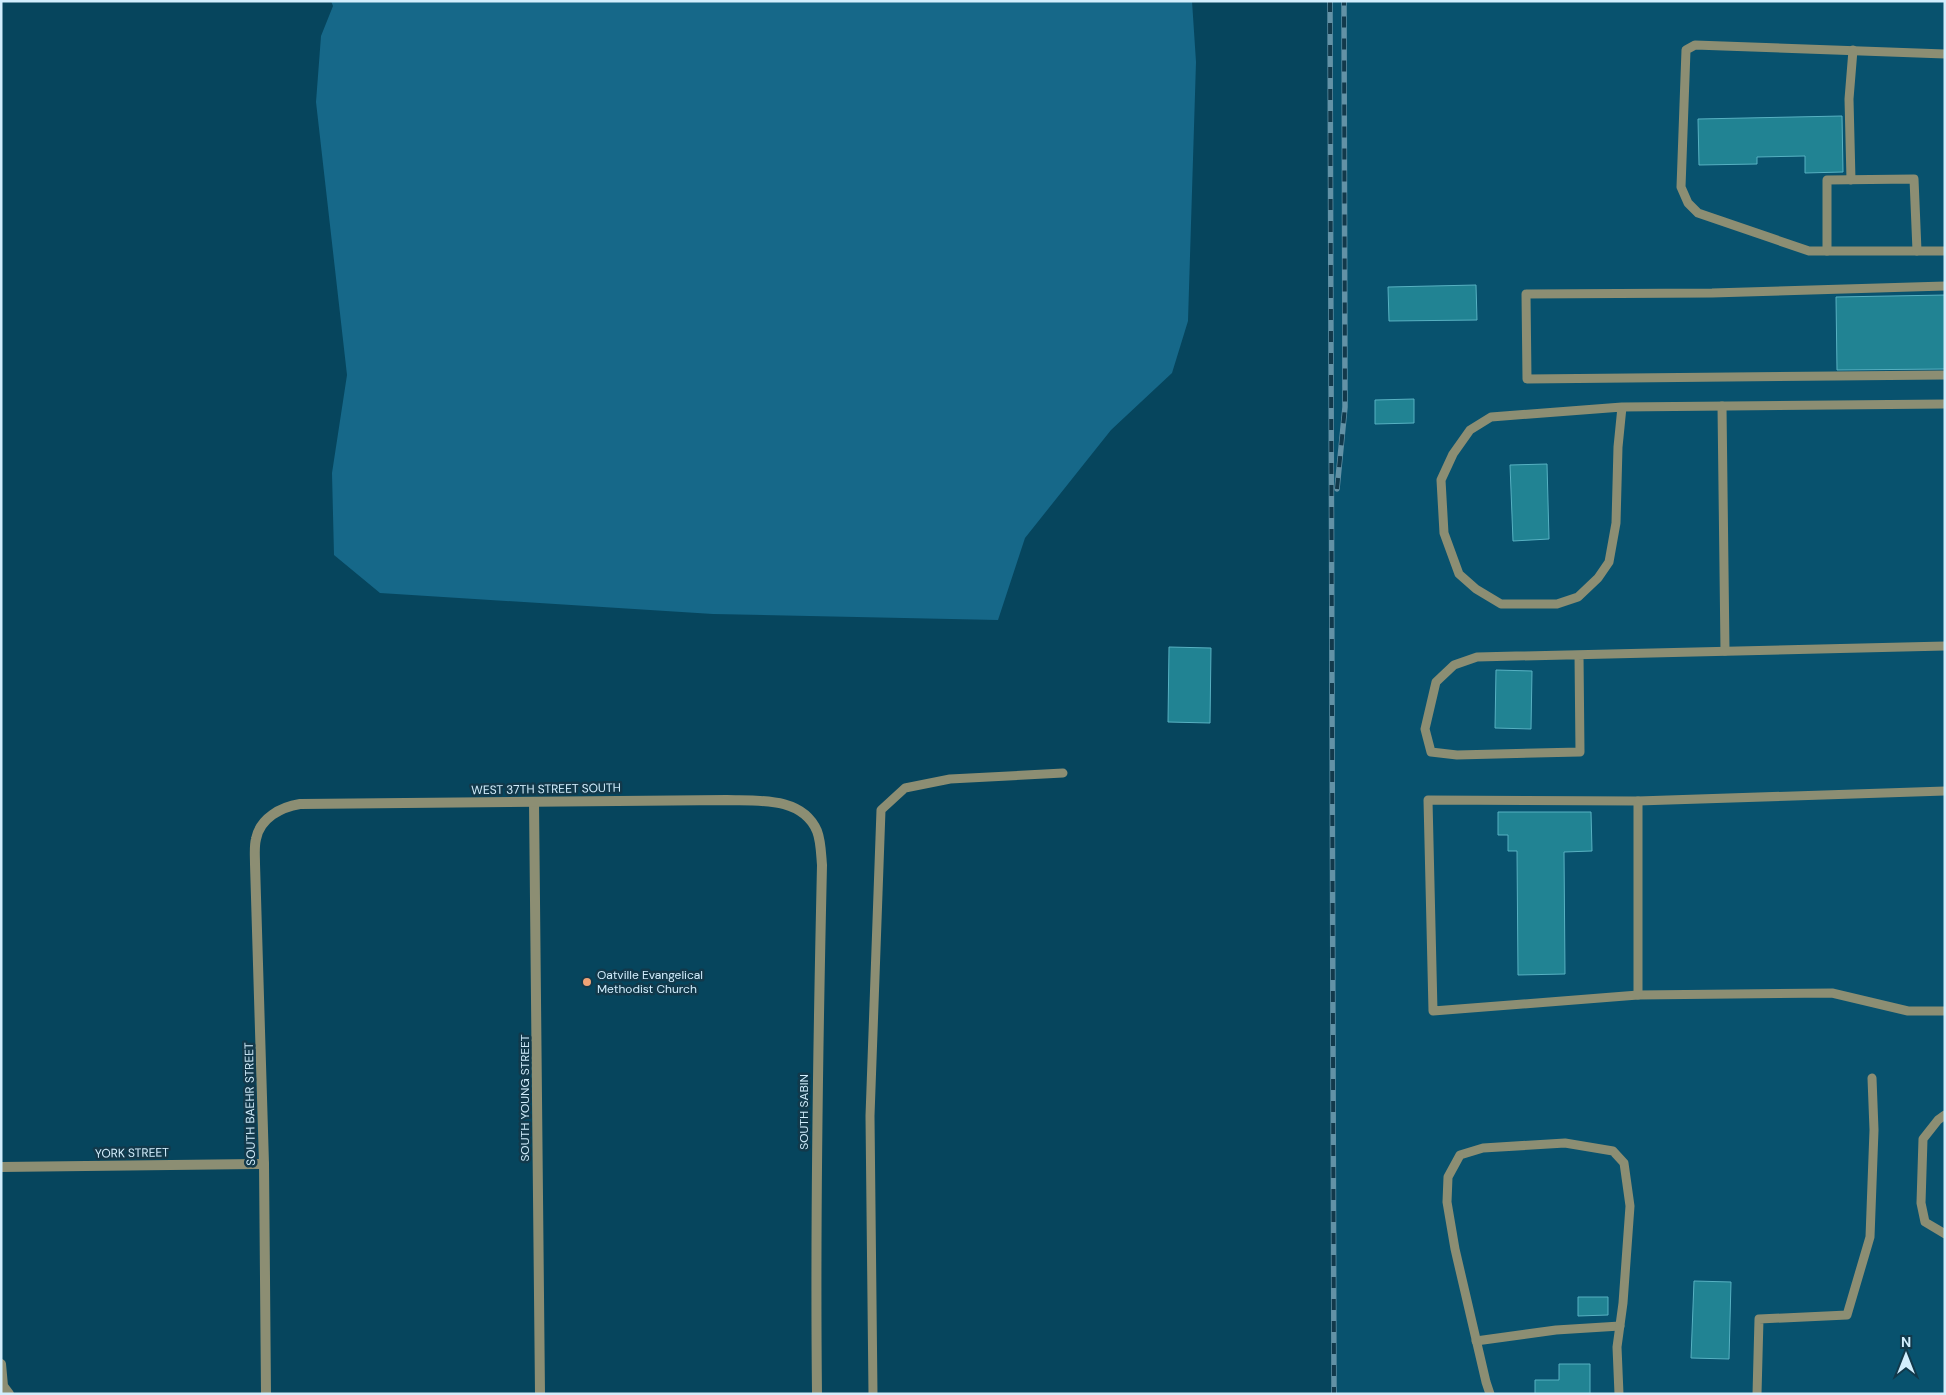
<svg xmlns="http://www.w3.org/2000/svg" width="1946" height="1395" font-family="'DM Sans',sans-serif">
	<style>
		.built { fill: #08526e }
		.water { fill: #166889 }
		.building { fill: #218393; stroke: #57b1c2 }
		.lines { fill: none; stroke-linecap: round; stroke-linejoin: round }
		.service { stroke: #8c8e73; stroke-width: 9 }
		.minor { stroke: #8c8e73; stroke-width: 10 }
		.rail-casing { stroke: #6392a6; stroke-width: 5.5 }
		.rail { stroke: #12394b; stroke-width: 4; stroke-dasharray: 11; stroke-linecap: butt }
		.poi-dot { fill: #efa376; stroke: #12394b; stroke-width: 2 }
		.labels { text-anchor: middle; stroke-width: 5; stroke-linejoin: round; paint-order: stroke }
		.street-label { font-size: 12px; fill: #d2eefd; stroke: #12394b }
		.poi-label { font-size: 12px; fill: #d2eefd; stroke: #12394b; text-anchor: start }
	</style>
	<rect width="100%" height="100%" fill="#06455d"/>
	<path class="built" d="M1328 1H1945V1394H1333Z"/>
	<path class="water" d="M331 1H1192L1196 62 1188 321 1172 373 1111 430 1025 538 998 620 713 614 380 593 334 555 332 473 347 375 316 102 321 36 333 6Z"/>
	<g class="building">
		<path d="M1842 116 1843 172 1805 173V156L1757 157V164L1699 165 1698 119Z"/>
		<path d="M1476 285 1477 320 1389 321 1388 287Z"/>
		<path d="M1945 295V369L1837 370 1836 297Z"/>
		<path d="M1414 399V423L1375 424V400Z"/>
		<path d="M1547 464 1549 539 1513 541 1510 465Z"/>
		<path d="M1169 647 1211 648 1210 723 1168 722Z"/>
		<path d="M1496 670 1532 671 1531 729 1495 728Z"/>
		<path d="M1498 812H1591L1592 851 1564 852 1565 974 1518 975 1517 851H1508V835H1498Z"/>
		<path d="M1694 1281 1731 1282 1729 1359 1691 1358Z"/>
		<path d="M1578 1297H1608V1315L1578 1316Z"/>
		<path d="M1559 1364H1590V1394H1535V1380H1559Z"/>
	</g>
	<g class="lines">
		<g class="service">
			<path d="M1945 54 1695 45 1686 50 1681 187 1688 203 1698 213 1809 251H1945"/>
			<path d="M1851 180 1849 99 1853 50"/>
			<path d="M1827 251V180L1914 179 1917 251"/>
			<path d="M1945 286 1712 293 1526 294 1527 379 1945 375"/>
			<path d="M1722 406 1725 651"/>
			<path d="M1622 407 1618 447 1616 523 1609 562 1598 578 1578 597 1557 604H1501L1476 589 1459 574 1444 533 1441 480 1453 454 1470 430 1491 417 1622 407 1945 404"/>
			<path d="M1579 655 1580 752 1457 755 1431 752 1425 729 1436 682 1454 665 1477 657 1945 646"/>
			<path d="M1945 791 1638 801 1428 800 1433 1011 1638 995 1832 993 1908 1011H1945"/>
			<path d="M1638 801V995"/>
			<path d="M1945 1115 1938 1120 1923 1139 1921 1203 1925 1222 1945 1234"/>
			<path d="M1476 1341 1556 1330 1620 1326"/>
			<path d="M873 1394 870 1116 881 810 905 788 950 779 1063 773"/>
			<path d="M1490 1394 1486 1382 1455 1249 1447 1202 1448 1177 1460 1155 1483 1148 1565 1143 1613 1151 1624 1163 1630 1206 1623 1303 1617 1347 1619 1394"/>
			<path d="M1757 1394 1759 1319 1847 1315 1870 1237 1874 1130 1872 1078"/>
		</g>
		<g class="minor">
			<path d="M534 802 540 1394"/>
			<path d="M1 1167 264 1164"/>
			<path d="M1 1364 3 1386 9 1394"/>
			<path d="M266 1394 264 1164 255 864C255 856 254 847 256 839 260 818 281 807 300 804L727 800C757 801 802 796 817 831 821 841 821 854 822 865 818 1041 815 1217 817 1394"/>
		</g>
		<defs>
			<g id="rail">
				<path d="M1330 1 1334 1394"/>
				<path d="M1337 489 1345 407 1344 1"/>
			</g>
		</defs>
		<use href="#rail" class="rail-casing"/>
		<use href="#rail" class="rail"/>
	</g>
	<circle class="poi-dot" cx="587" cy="982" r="5"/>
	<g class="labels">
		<g class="street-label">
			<text transform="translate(546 789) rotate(-1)" y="4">WEST 37TH STREET SOUTH</text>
			<text transform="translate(525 1098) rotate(-90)" y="4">SOUTH YOUNG STREET</text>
			<text transform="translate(250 1104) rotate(-91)" y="4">SOUTH BAEHR STREET</text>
			<text transform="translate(804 1112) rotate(-90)" y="4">SOUTH SABIN</text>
			<text transform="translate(132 1153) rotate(-1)" y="4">YORK STREET</text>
		</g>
		<g class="poi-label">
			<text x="597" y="979">Oatville Evangelical<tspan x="597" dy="14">Methodist Church</tspan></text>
		</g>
	</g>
	<rect width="1946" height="1395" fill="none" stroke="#d2eefd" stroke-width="5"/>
	<g transform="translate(1906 1355)" stroke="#12394b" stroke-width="4" paint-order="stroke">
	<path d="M0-4L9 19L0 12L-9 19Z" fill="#d2eefd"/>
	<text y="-8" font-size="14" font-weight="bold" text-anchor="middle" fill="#d2eefd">N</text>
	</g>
</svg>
